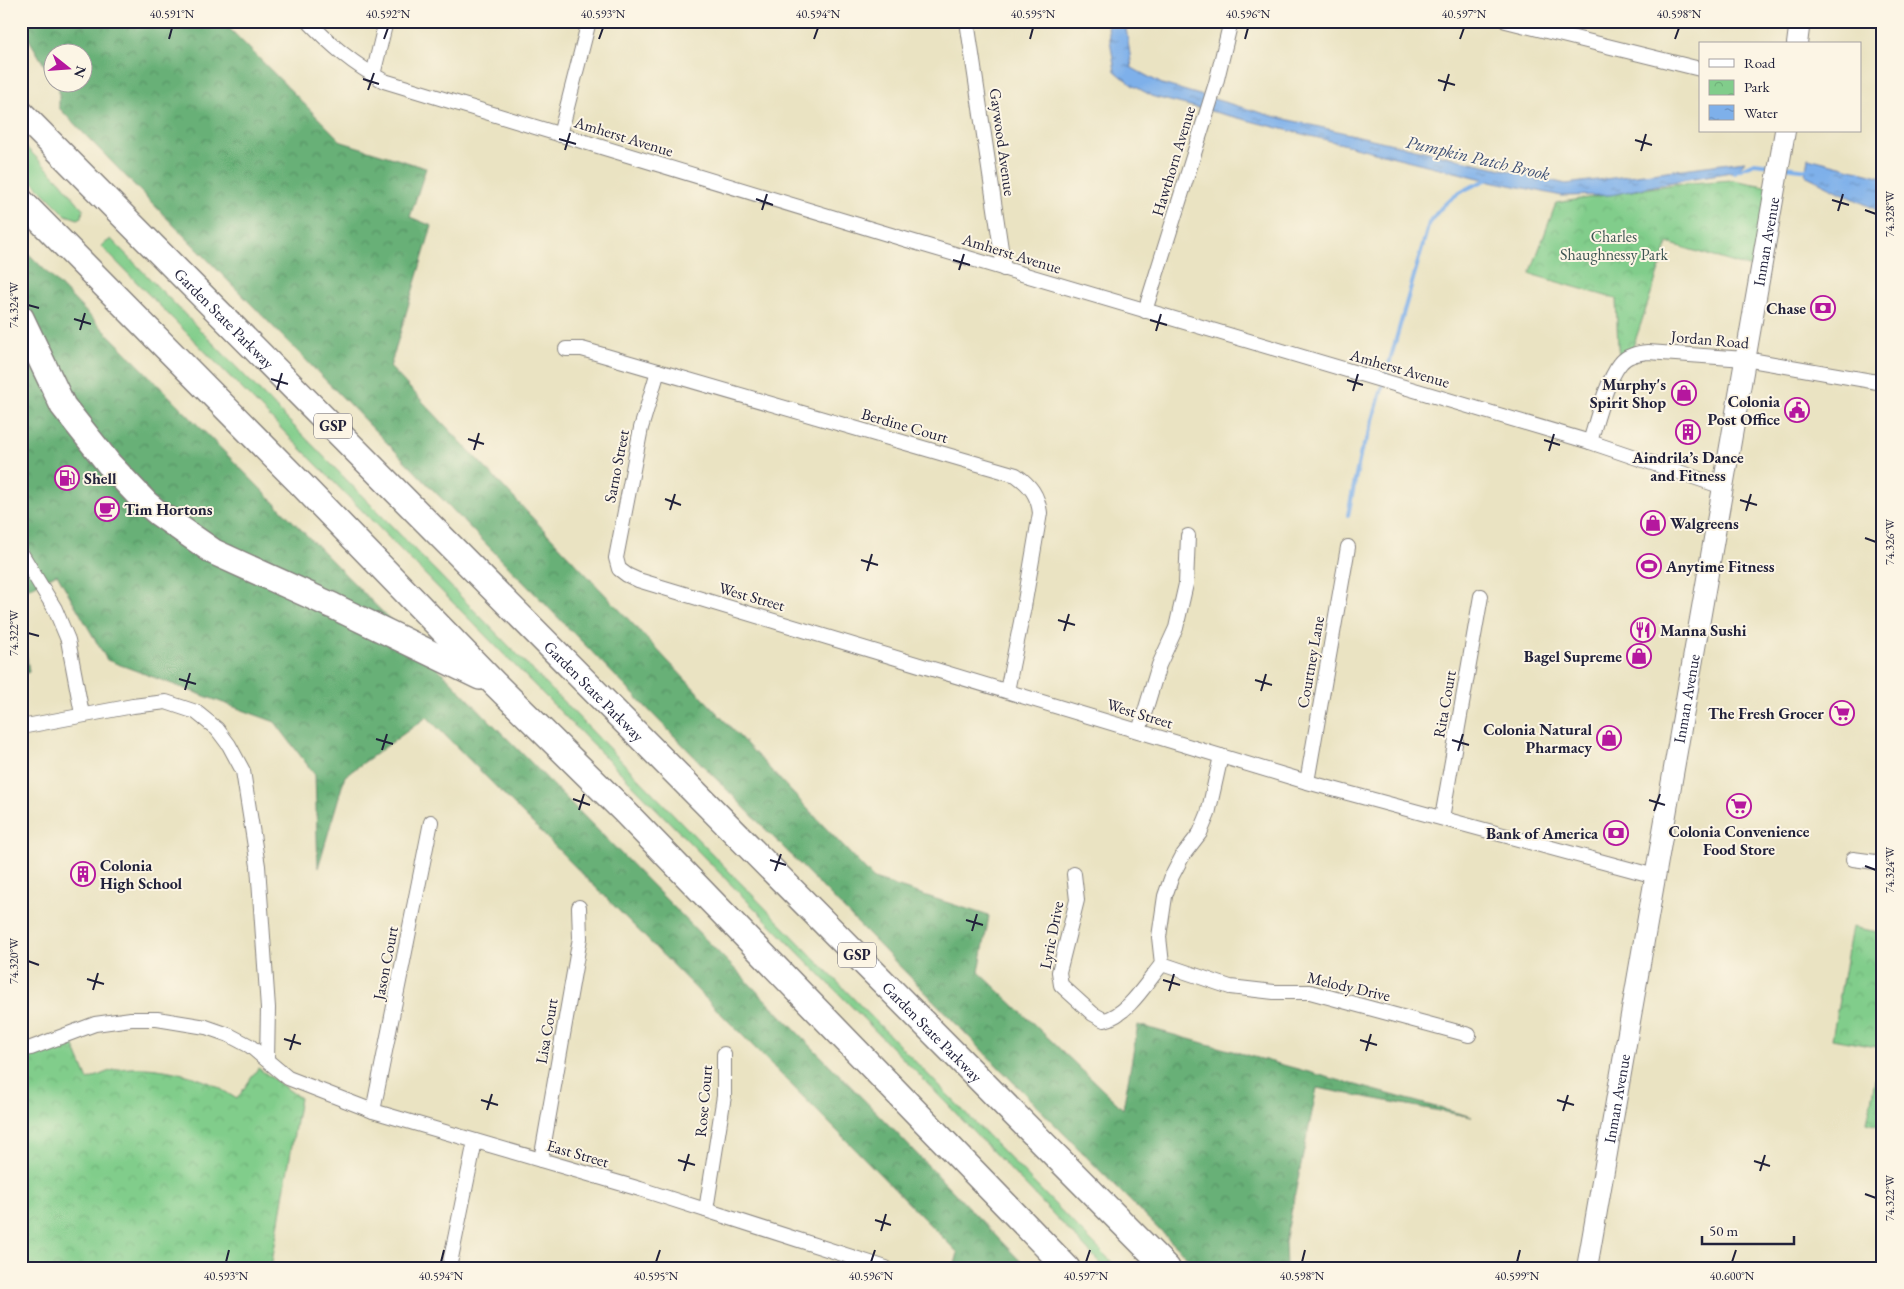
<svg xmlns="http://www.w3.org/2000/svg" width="1904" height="1289" font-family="'EB Garamond',serif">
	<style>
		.grass { fill: #81cd8b; stroke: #527863 }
		.forest { fill: url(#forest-crowns); stroke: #456959 }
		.park { fill: url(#park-crowns); stroke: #527863 }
		.water { fill: url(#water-ripples); stroke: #506992 }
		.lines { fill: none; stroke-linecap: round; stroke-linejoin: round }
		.stream { stroke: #7eb0ea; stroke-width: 4 }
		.street-casing { stroke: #86827e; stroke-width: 16 }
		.secondary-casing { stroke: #86827e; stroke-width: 22 }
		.highway-casing { stroke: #86827e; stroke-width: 28 }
		.street { stroke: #fff; stroke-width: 14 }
		.secondary { stroke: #fff; stroke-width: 20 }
		.highway { stroke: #fff; stroke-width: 25 }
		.ticks { fill: none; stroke: #22223b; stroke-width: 2 }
		.labels { text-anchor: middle; stroke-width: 4; stroke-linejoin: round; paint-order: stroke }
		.shield { fill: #fcf5e5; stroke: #63616e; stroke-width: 1 }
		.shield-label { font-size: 15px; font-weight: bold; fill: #22223b }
		.street-label { font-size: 16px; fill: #22223b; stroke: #fcf5e5 }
		.park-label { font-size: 16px; fill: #3e5553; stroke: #fcf5e5 }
		.poi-label { font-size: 16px; font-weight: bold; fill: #22223b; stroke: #fcf5e5; text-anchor: end }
		.water-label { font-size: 18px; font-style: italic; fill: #425478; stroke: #fcf5e5 }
		.neatline { fill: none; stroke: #22223b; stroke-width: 2 }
		.ticks-label { font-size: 12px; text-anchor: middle; fill: #22223b }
	</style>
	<defs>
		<pattern id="forest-crowns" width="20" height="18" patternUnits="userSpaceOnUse" patternTransform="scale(1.25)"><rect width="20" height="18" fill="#68b077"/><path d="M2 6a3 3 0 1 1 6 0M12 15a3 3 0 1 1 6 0" fill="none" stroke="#558f63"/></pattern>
		<pattern id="park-crowns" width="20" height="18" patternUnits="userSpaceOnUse" patternTransform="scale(1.25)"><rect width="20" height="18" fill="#81cd8b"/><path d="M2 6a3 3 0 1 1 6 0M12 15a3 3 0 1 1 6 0" fill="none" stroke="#6fb079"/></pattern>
		<pattern id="water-ripples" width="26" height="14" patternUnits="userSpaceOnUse" patternTransform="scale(1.25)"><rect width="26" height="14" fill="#7eb0ea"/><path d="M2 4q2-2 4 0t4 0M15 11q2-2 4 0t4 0" fill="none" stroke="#678fbf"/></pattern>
	</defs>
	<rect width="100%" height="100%" fill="#fcf5e5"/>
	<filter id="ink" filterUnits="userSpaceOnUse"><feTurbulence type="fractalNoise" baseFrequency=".02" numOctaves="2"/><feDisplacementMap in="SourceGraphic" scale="10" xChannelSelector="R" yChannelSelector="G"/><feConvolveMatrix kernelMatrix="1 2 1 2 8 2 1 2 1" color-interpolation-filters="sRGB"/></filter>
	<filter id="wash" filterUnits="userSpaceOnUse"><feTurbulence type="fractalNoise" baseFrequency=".0096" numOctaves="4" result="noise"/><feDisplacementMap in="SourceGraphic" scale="20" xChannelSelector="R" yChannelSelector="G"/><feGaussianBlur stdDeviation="1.12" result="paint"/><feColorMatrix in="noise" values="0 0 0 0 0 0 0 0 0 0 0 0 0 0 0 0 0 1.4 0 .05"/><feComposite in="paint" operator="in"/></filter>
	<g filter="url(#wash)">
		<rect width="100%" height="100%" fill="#eae3c2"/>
		<g class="grass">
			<path d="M21 142 60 181 83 209 82 217 78 219 66 215 21 170Z"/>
			<path d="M111 239 1079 1229 1118 1268H1105L922 1078 101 246Z"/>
		</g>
		<g class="forest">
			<path d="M21 21H222L342 142 426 168 410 217 432 226 390 367 874 879 989 916 979 972 1123 1109 1138 1025 1472 1117 1317 1088 1285 1242 1286 1268H1198L1119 1190 59 108V89L55 83 82 82V52H52V78L21 26Z"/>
			<path d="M21 246 882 1118 1027 1268H954L958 1253 427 717 345 776 318 868 315 775 275 722 107 660 57 574 21 592Z"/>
			<path d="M21 620 29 672 21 675Z"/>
		</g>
		<g class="park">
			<path d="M1733 180 1775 188 1761 271 1668 243 1630 356 1620 363 1618 347 1616 299 1530 274 1556 203 1675 184Z"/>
			<path d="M1852 927 1883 933V1127L1867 1123 1881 1048 1832 1039Z"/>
			<path d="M72 1042 88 1080C96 1077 105 1072 114 1070 144 1064 181 1071 210 1083 219 1087 228 1094 237 1099L258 1068 300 1098 271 1268H21V1060Z"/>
		</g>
		<g class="water">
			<path d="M1107 21H1125L1132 68 1162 84 1272 116 1566 184 1745 161 1737 171 1682 180 1611 195 1562 196 1491 181 1154 97 1132 85 1115 71Z"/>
			<path d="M1808 158 1883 177V213L1805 175Z"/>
		</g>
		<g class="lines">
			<g class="stream">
				<path d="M1784 167 1809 170"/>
				<path d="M1734 172 1754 163 1772 165"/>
				<path d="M1385 378 1429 223C1447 198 1458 192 1486 180L1488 176"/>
				<path d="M1348 515 1361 451 1368 437 1383 385"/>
			</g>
		</g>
	</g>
	<g filter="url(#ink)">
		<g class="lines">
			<defs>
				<g id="street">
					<path d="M308 21C332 46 353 64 384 81L904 239 1590 442 1723 487"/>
					<path d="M967 21 1004 269"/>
					<path d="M1506 21 1700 69"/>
					<path d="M373 75 386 21"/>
					<path d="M560 135 589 21"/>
					<path d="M1145 311 1216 83 1231 21"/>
					<path d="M566 349H582L1016 475C1030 485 1038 495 1040 513L1024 607 1007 691"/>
					<path d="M658 371 641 428 616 558 619 569 627 575 638 580 1307 782 1655 876"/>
					<path d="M1590 442C1597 419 1606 382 1620 364 1626 355 1638 353 1648 352L1745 359 1883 383"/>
					<path d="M21 553 55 609 68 640 82 714"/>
					<path d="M21 727 133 706 166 702 196 712 217 729 229 745 243 771 258 866 268 1008 267 1060"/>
					<path d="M1139 731 1159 665 1176 628 1186 584 1188 536"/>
					<path d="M1307 782 1348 547"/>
					<path d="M1442 818 1481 596"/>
					<path d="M1853 859 1883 863"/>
					<path d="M1074 874 1077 900 1059 972 1061 985 1093 1014 1104 1020C1127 1016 1147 982 1162 964"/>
					<path d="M1162 964 1230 987 1274 992H1310L1469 1035"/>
					<path d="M1162 964 1159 937 1165 896 1172 876 1183 855 1200 833 1208 814 1221 756"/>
					<path d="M21 1050 31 1048 95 1024 131 1019H157L206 1027 229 1035 250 1046 288 1078 373 1111 640 1189 886 1268"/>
					<path d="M373 1111 431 822"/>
					<path d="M541 1160 580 938 579 907"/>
					<path d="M706 1210 724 1096V1054"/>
					<path d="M449 1268 475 1141"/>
				</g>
				<g id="secondary">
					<path d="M1797 44 1800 21"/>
					<path id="s1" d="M1587 1268 1785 131"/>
				</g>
				<g id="highway">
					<path id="s2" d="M21 113 1167 1268"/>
					<path d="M21 201 302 485 495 684 623 810 1067 1268"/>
					<path d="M21 318 63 406 109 464 146 503 158 513 214 552 333 606 480 677"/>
				</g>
			</defs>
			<use href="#street" class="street-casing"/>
			<use href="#secondary" class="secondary-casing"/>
			<use href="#highway" class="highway-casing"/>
			<use href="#street" class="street"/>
			<use href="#secondary" class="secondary"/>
			<use href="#highway" class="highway"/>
		</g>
	</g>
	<path class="ticks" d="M169 39 172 28M384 39 388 28M599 39 603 28M814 39 818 28M1030 39 1033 28M1245 39 1248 28M1460 39 1464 28M1675 39 1679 28M363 79 379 84M1438 80 1455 85M368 90 374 73M1444 91 1449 74M559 139 576 144M1635 140 1652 145M565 150 570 133M1641 151 1646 134M756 199 773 205M1832 200 1849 205M762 210 767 194M1865 210 1876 214M1838 211 1843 194M953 260 970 265M959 270 964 254M28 305 39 308M74 319 91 324M1150 320 1167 325M80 330 85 313M1156 331 1161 314M271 379 288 384M1347 380 1363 385M277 390 282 373M1353 391 1358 374M468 439 484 444M1544 440 1560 445M474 450 479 433M1549 451 1554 434M665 499 681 505M1740 500 1757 505M670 510 675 494M1746 511 1751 494M1865 538 1876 542M861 560 878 565M867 571 872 554M1058 620 1075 625M1064 631 1069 614M28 633 39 636M179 679 196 684M1255 680 1272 685M185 690 190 673M1261 691 1266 674M376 739 393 744M1452 740 1469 745M382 750 387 734M1458 751 1463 734M573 799 590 805M1649 800 1665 805M579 810 584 794M1654 811 1660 794M770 860 786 865M1865 866 1876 870M775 871 781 854M966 920 983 925M972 931 977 914M28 961 39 965M87 979 104 984M1163 980 1180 985M93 990 98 973M1169 991 1174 974M284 1039 301 1044M1360 1040 1377 1045M290 1050 295 1034M1366 1051 1371 1034M481 1100 498 1105M1557 1100 1574 1105M487 1110 492 1094M1563 1111 1568 1095M678 1160 695 1165M1754 1161 1770 1166M684 1171 689 1154M1760 1171 1765 1155M1865 1194 1876 1198M875 1220 891 1225M881 1231 886 1214M226 1262 229 1250M441 1262 444 1250M656 1262 660 1250M871 1262 875 1250M1086 1262 1090 1250M1302 1262 1305 1250M1517 1262 1520 1250M1732 1262 1736 1250"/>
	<defs>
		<symbol id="bank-ring" viewBox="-11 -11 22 22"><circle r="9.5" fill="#fcf5e5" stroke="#b5179e" stroke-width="1.5"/><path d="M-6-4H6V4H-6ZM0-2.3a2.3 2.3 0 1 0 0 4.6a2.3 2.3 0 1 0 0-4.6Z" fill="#b5179e"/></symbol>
		<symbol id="shop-ring" viewBox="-11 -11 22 22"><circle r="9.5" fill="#fcf5e5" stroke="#b5179e" stroke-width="1.5"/><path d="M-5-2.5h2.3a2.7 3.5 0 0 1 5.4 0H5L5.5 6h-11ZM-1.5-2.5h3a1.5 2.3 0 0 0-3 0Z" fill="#b5179e"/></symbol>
		<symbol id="civic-ring" viewBox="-11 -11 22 22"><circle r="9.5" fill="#fcf5e5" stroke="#b5179e" stroke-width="1.5"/><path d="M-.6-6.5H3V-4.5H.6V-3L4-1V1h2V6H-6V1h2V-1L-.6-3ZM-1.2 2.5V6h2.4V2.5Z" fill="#b5179e"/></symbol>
		<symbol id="building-ring" viewBox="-11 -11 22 22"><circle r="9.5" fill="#fcf5e5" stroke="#b5179e" stroke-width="1.5"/><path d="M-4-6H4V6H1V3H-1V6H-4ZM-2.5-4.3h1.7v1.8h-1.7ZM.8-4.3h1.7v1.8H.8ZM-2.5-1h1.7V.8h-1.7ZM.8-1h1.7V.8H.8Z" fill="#b5179e"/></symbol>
		<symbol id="fuel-ring" viewBox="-11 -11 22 22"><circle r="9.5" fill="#fcf5e5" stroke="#b5179e" stroke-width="1.5"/><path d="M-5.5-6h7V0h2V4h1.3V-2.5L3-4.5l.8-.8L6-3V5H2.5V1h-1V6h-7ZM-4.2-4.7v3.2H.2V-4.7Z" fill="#b5179e"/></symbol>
		<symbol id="cafe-ring" viewBox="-11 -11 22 22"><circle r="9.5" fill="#fcf5e5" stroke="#b5179e" stroke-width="1.5"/><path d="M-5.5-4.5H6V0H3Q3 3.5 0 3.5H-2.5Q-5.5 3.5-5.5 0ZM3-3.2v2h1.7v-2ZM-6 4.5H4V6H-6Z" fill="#b5179e"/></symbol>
		<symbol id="stadium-ring" viewBox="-11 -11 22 22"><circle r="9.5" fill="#fcf5e5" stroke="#b5179e" stroke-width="1.5"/><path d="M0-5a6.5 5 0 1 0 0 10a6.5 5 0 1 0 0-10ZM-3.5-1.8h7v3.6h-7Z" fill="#b5179e"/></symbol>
		<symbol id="restaurant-ring" viewBox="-11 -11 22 22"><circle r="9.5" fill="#fcf5e5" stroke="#b5179e" stroke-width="1.5"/><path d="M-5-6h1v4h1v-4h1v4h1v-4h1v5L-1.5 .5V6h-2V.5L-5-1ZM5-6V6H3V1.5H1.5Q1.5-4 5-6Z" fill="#b5179e"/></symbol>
		<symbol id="supermarket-ring" viewBox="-11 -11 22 22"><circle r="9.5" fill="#fcf5e5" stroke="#b5179e" stroke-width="1.5"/><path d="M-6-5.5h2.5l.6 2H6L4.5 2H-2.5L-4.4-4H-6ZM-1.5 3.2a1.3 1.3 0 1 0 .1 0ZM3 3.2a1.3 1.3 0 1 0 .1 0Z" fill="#b5179e"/></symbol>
	</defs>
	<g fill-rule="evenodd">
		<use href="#bank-ring" x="1809" y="294" width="28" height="28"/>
		<use href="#shop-ring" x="1670" y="379" width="28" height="28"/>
		<use href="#civic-ring" x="1783" y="396" width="28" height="28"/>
		<use href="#building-ring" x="1674" y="418" width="28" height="28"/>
		<use href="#fuel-ring" x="53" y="464" width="28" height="28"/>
		<use href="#cafe-ring" x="93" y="495" width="28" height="28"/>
		<use href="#shop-ring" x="1639" y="509" width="28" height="28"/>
		<use href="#stadium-ring" x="1635" y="552" width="28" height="28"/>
		<use href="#restaurant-ring" x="1629" y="616" width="28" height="28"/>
		<use href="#shop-ring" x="1625" y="642" width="28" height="28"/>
		<use href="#supermarket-ring" x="1828" y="699" width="28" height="28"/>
		<use href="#shop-ring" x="1595" y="724" width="28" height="28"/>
		<use href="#supermarket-ring" x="1725" y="792" width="28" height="28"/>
		<use href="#bank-ring" x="1602" y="819" width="28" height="28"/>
		<use href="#building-ring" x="69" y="860" width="28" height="28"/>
	</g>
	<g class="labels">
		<g class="shield">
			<rect x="314" y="413.5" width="38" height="25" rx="4"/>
			<rect x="838" y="942.5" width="38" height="25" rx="4"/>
		</g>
		<g class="shield-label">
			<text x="333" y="431">GSP</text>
			<text x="857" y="960">GSP</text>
		</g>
		<g class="street-label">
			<text transform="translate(624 136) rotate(17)" y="6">Amherst Avenue</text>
			<text transform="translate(1003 142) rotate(82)" y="6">Gaywood Avenue</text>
			<text transform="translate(1173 161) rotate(-73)" y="6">Hawthorn Avenue</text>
			<text dy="6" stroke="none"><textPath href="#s1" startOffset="1042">Inman Avenue</textPath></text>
			<text transform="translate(1012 253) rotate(17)" y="6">Amherst Avenue</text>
			<text dy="6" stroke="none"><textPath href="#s2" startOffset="289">Garden State Parkway</textPath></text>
			<text transform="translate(1710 339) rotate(5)" y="6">Jordan Road</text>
			<text transform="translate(1400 368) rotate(16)" y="6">Amherst Avenue</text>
			<text transform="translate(905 425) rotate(16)" y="6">Berdine Court</text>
			<text transform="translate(616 466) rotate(-79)" y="6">Sarno Street</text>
			<text transform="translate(752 596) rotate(16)" y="6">West Street</text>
			<text transform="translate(1310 662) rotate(-80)" y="6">Courtney Lane</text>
			<text dy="6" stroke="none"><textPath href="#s2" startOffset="814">Garden State Parkway</textPath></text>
			<text dy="6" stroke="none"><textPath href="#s1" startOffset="578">Inman Avenue</textPath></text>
			<text transform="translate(1444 704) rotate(-80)" y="6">Rita Court</text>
			<text transform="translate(1140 713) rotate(17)" y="6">West Street</text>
			<text transform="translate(1051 935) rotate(-79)" y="6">Lyric Drive</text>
			<text transform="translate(385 963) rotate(-79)" y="6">Jason Court</text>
			<text transform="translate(1349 986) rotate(13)" y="6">Melody Drive</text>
			<text transform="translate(546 1031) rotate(-80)" y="6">Lisa Court</text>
			<text dy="6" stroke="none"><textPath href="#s2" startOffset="1294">Garden State Parkway</textPath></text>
			<text dy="6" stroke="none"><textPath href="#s1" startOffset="172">Inman Avenue</textPath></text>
			<text transform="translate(703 1101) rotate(-85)" y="6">Rose Court</text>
			<text transform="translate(578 1153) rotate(16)" y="6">East Street</text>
		</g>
		<g class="park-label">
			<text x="1614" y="242">Charles<tspan x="1614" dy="18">Shaughnessy Park</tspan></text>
		</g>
		<g class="poi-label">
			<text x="1806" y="314">Chase</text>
			<text x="1666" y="390">Murphy's<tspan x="1666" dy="18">Spirit Shop</tspan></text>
			<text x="1780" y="407">Colonia<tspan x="1780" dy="18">Post Office</tspan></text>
			<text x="1688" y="463" text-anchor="middle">Aindrila’s Dance<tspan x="1688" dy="18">and Fitness</tspan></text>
			<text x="84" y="484" text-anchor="start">Shell</text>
			<text x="124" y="515" text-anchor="start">Tim Hortons</text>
			<text x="1670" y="529" text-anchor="start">Walgreens</text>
			<text x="1666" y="572" text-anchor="start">Anytime Fitness</text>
			<text x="1660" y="636" text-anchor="start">Manna Sushi</text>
			<text x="1622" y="662">Bagel Supreme</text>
			<text x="1824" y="719">The Fresh Grocer</text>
			<text x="1592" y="735">Colonia Natural<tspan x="1592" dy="18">Pharmacy</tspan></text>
			<text x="1739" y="837" text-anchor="middle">Colonia Convenience<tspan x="1739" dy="18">Food Store</tspan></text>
			<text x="1598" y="839">Bank of America</text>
			<text x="100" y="871" text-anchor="start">Colonia<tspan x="100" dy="18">High School</tspan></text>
		</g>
		<g class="water-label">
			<text transform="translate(1478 158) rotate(13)" y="6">Pumpkin Patch Brook</text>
		</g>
	</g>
	<rect width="1904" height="1289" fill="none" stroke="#fcf5e5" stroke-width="55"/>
	<rect x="1699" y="42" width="162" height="90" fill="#fcf5e5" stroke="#a5a1a1"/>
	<rect x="1709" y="59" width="25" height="8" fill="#ffffff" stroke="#a5a1a1"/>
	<text x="1744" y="68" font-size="15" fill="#22223b">Road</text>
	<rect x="1709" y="80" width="25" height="15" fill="url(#park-crowns)" stroke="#a5a1a1"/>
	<text x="1744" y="92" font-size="15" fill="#22223b">Park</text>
	<rect x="1709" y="105" width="25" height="15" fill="url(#water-ripples)" stroke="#a5a1a1"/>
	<text x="1744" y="118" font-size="15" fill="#22223b">Water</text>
	<g transform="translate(68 68) rotate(107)"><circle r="24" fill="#fcf5e5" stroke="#a5a1a1"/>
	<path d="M0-4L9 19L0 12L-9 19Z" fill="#b5179e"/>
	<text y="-8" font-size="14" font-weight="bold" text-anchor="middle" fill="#22223b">N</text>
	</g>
	<path d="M1702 1236v8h92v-8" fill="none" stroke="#22223b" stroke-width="2.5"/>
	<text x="1709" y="1236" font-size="15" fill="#22223b" stroke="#fcf5e5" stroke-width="4" paint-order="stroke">50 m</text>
	<rect x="28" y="28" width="1848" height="1234" class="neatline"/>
	<g class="ticks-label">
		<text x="172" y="18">40.591°N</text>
		<text x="388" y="18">40.592°N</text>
		<text x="603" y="18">40.593°N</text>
		<text x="818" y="18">40.594°N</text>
		<text x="1033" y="18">40.595°N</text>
		<text x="1248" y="18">40.596°N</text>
		<text x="1464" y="18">40.597°N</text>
		<text x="1679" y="18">40.598°N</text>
		<text transform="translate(1890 214) rotate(-90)" y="4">74.328°W</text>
		<text transform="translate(14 305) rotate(-90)" y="4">74.324°W</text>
		<text transform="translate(1890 542) rotate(-90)" y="4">74.326°W</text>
		<text transform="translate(14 633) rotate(-90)" y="4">74.322°W</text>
		<text transform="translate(1890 870) rotate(-90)" y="4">74.324°W</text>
		<text transform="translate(14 961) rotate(-90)" y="4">74.320°W</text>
		<text transform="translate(1890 1198) rotate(-90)" y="4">74.322°W</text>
		<text x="226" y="1280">40.593°N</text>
		<text x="441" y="1280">40.594°N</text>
		<text x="656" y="1280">40.595°N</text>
		<text x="871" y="1280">40.596°N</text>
		<text x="1086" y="1280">40.597°N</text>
		<text x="1302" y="1280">40.598°N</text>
		<text x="1517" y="1280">40.599°N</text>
		<text x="1732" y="1280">40.600°N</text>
	</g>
</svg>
